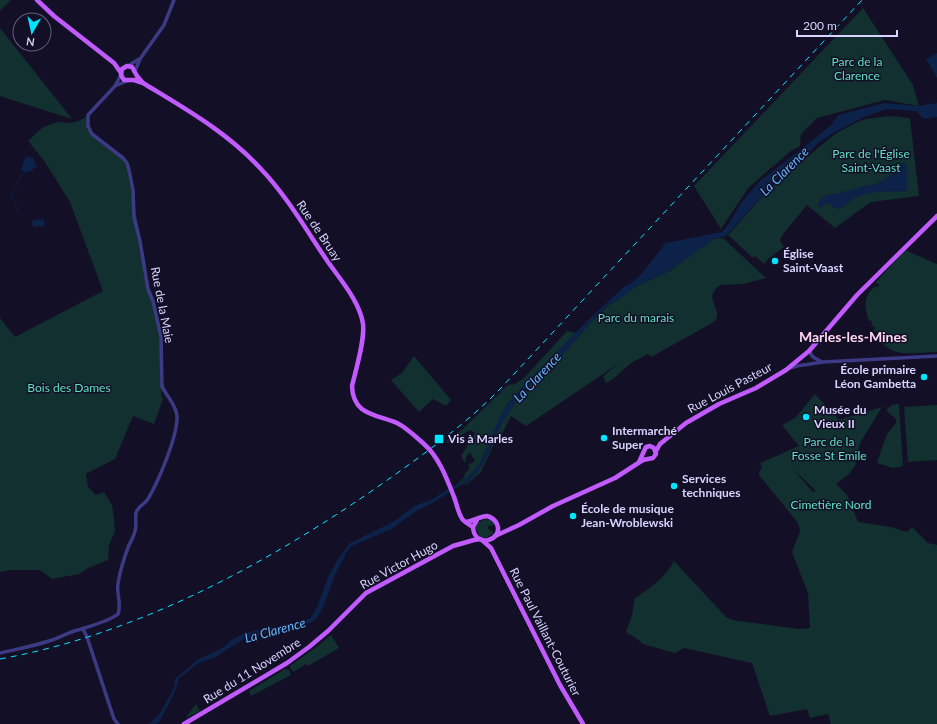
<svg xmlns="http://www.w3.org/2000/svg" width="937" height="724" font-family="Lato,sans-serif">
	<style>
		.green { fill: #12302f; fill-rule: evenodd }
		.water { fill: #0c2248 }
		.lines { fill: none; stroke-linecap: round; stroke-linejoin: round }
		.stream { stroke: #0c2248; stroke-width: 1 }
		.minor { stroke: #3d3a85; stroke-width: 3.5 }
		.major { stroke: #c25bff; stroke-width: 4.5 }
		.rail { stroke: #00e5ff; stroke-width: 1; stroke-dasharray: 6 5; stroke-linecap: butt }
		.poi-dot { fill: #00e5ff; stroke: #130f26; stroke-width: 1.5 }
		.labels { text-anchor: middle; stroke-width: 3; stroke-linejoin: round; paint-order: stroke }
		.park-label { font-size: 12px; fill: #5fe0c0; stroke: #130f26 }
		.street-label { font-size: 12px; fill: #d9d4ff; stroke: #130f26 }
		.poi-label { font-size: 12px; font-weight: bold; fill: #d9d4ff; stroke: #130f26; text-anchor: start }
		.water-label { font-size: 13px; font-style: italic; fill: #62b6ff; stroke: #130f26 }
		.quarter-label { font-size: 14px; font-weight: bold; fill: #ffd6f0; stroke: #130f26 }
	</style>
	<rect width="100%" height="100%" fill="#130f26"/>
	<g class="green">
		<path d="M0 0H11L0 11Z"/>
		<path d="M863 8 913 85 919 106 885 100 817 118 801 134 800 146 791 151 749 187 721 229 694 186Z"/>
		<path d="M0 28 72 119 0 96Z"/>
		<path d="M88 115V126L92 134 123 158 129 170 148 289C160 315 166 366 161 395L163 399 154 424 133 416 115 459 86 474 88 487 96 495 104 492 112 505 114 519 115 531 109 546 108 560 88 568 79 574 52 579 40 570H10L0 572V318L15 337 103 291 70 202 45 162 28 141 42 128 57 122 71 123 81 120Z"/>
		<path d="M890 116 910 118 919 196 871 202 835 228 807 205 783 234 780 240 784 247 768 259 764 264 755 256 753 258 728 235 771 187 835 134 857 122 866 119Z"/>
		<path d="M723 238 766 278 743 284 721 285 717 287 713 293 712 298 717 313V317L715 321 707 326 651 357 648 354 631 363 613 379 606 383 603 376 621 362 526 426 511 416 499 440 493 446 481 472 466 485H464C487 467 489 447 502 423 512 405 525 390 539 374L542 372 546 373 592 321 611 303 612 304 637 286 669 271 714 239Z"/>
		<path d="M905 250 937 264V352C909 353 891 359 876 335L878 334 876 331H874L873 330 875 329 874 326H872L871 325 872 324 871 320 869 321C864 307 863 295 876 286L878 287 879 285 876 282Z"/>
		<path d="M567 331 576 333 515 395 506 406 480 463 469 476 459 484V482L465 477 464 475 470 468 468 465 475 461 470 453 466 457 465 463 461 456 475 433 470 430 448 443 446 441 463 429 508 385 515 384 524 378Z"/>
		<path d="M414 356 451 400 446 406 433 399 419 412 391 380 402 373Z"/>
		<path d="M815 394 839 420 882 407 860 443 855 466 849 474 836 484 847 495 858 522 891 527 907 532 912 527 928 543 937 545V724H831L828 714 810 718 807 709 770 716 752 663 684 648 675 653 643 644 636 638 626 632 632 615 635 598C649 589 667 576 674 561L726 617 732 620 799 629 810 628 808 593 792 552 800 531 798 523 759 475V472L762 467 760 463 799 446 782 425 795 418ZM792 468 816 491 813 492Z"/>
		<path d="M899 404 903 466 893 468 877 463V462L887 434 896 423V419L886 410 892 405Z"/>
		<path d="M937 405V460L908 462 904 407Z"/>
		<path d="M485 519 491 520 495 525 488 526V529L492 531 494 533 486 538 480 537 476 529 477 523Z"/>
		<path d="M331 635 339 648 308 666 306 664 293 672 290 666 318 646Z"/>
		<path d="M285 669 289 670 291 675 251 696 249 691Z"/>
		<path d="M196 704 200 711 186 718V717Z"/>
	</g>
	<g class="water">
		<path d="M937 53V78L926 59Z"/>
		<path d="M884 103 919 106 937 103V117L924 119 916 111 887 109 864 117 833 133 817 144 811 151 782 174 726 236 714 239 669 271 637 286 612 304 610 303 592 321 546 373 542 372 539 374C525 390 514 403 503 421 487 448 486 477 453 489L452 487C483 473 484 451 497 423 501 413 508 404 515 395L588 320 625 286C638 283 656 254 666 243L722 232 730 222 743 200 760 181 813 140 832 124 838 115Z"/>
		<path d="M26 156 33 158 37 167 26 173 21 170Z"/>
		<path d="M905 161 907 169V191C888 192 875 190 857 197 851 199 846 206 839 209L831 206V203L825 204 821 208 818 206C820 195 831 192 841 194L843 191H848L864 186 874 185 895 173 897 167Z"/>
		<path d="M44 219 45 226 33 227 32 220Z"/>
		<path d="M448 489 450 492 431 504 418 510 391 529 352 546 345 554V556C342 562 338 568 335 575 329 588 324 615 312 622L244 639 215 657 197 664 179 679 174 694 159 722 156 724H149L160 713 175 686 174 680 197 660 224 647 230 641 244 633 310 619 317 607 329 575 339 557 350 543 393 522 414 506 431 500Z"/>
	</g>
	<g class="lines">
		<path class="stream" d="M19 213 12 197V194L22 174"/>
		<g class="minor">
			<path d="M128 66 139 59"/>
			<path d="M135 71 140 59 164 25 174 0"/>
			<path d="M115 86 127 81"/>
			<path d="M809 351 813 357 822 362"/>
			<path d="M790 368 797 366 823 362 937 356"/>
			<path d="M83 629 87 637 114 719 118 724"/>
			<path d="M0 653C17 649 35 646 52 640 61 637 69 632 78 630 90 626 108 622 118 614 122 604 116 593 118 584 120 570 124 558 129 545 131 541 134 536 135 531 137 525 135 519 136 513 138 506 144 505 148 499 158 482 178 436 177 416 176 404 166 396 162 386L161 337 153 301 148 289 140 241 134 217 133 190 129 170 127 163 123 158 92 134 88 126V115L115 86 121 75"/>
		</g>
		<g class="major">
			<path d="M37 0 54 16 114 63 121 73"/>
			<path d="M143 83 137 76 132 67 127 66 122 69 121 75 124 80H134L143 83C184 108 227 132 260 168 286 195 305 228 326 259 338 277 360 301 363 324 365 340 356 369 352 386 353 415 375 414 397 423 407 428 416 437 424 444 439 457 447 479 454 497 457 504 458 514 463 520 466 523 470 525 473 527"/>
			<path d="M656 451 660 444 686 423 719 404 756 388 786 370 809 351 857 295 937 216"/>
			<path d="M466 522C472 521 482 516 487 516 491 517 495 520 497 524 504 541 474 549 473 527L477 520"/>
			<path d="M495 536 519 525 553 506 615 478 643 460 653 458 656 454 654 448 650 446 646 447 639 462"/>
			<path d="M482 540 491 548 560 685 583 724"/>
			<path d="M184 724 287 663 309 647 328 631 366 593 453 546 474 540 480 539"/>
		</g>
		<path class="rail" d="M0 659C137 634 263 566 376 488 420 457 464 426 501 388L862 0"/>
	</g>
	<g class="poi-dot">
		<circle cx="775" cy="261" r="4"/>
		<circle cx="924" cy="377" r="4"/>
		<circle cx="806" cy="417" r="4"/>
		<circle cx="604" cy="438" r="4"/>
		<rect x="434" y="434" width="10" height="10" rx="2"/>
		<circle cx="674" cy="486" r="4"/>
		<circle cx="573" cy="516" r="4"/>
	</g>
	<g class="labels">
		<g class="park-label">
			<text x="857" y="66">Parc de la<tspan x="857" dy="14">Clarence</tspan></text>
			<text x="871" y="158">Parc de l'Église<tspan x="871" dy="14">Saint-Vaast</tspan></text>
			<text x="636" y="322">Parc du marais</text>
			<text x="69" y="392">Bois des Dames</text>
			<text x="829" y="446">Parc de la<tspan x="829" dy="14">Fosse St Emile</tspan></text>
			<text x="831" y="509">Cimetière Nord</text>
		</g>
		<g class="street-label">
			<text transform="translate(319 231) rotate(56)" y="4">Rue de Bruay</text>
			<text transform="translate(162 305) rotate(79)" y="4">Rue de la Maie</text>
			<text transform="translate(730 388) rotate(-28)" y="4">Rue Louis Pasteur</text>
			<text transform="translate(399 565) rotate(-29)" y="4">Rue Victor Hugo</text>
			<text transform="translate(545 632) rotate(63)" y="4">Rue Paul Vaillant-Couturier</text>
			<text transform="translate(252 671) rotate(-32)" y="4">Rue du 11 Novembre</text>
		</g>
		<g class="poi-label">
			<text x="783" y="258">Église<tspan x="783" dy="14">Saint-Vaast</tspan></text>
			<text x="916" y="374" text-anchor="end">École primaire<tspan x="916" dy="14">Léon Gambetta</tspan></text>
			<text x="814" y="414">Musée du<tspan x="814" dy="14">Vieux II</tspan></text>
			<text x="612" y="435">Intermarché<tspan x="612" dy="14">Super</tspan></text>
			<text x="448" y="443">Vis à Marles</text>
			<text x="682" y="483">Services<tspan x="682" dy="14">techniques</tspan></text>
			<text x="581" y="513">École de musique<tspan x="581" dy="14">Jean-Wroblewski</tspan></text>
		</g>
		<g class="water-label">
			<text transform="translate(784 171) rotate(-45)" y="5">La Clarence</text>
			<text transform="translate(537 377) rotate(-47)" y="5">La Clarence</text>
			<text transform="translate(275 630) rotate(-15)" y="5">La Clarence</text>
		</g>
		<g class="quarter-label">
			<text x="853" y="342">Marles-les-Mines</text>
		</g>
	</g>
	<g transform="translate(32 32) rotate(189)"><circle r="19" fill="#130f26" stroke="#625e7d"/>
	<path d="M0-3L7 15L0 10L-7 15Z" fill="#00e5ff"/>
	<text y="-6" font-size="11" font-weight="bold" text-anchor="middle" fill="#d9d4ff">N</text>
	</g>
	<path d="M797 30v6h100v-6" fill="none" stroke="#d9d4ff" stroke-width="2"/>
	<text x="803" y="30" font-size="12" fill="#d9d4ff" stroke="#130f26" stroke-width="3" paint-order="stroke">200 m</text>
</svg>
